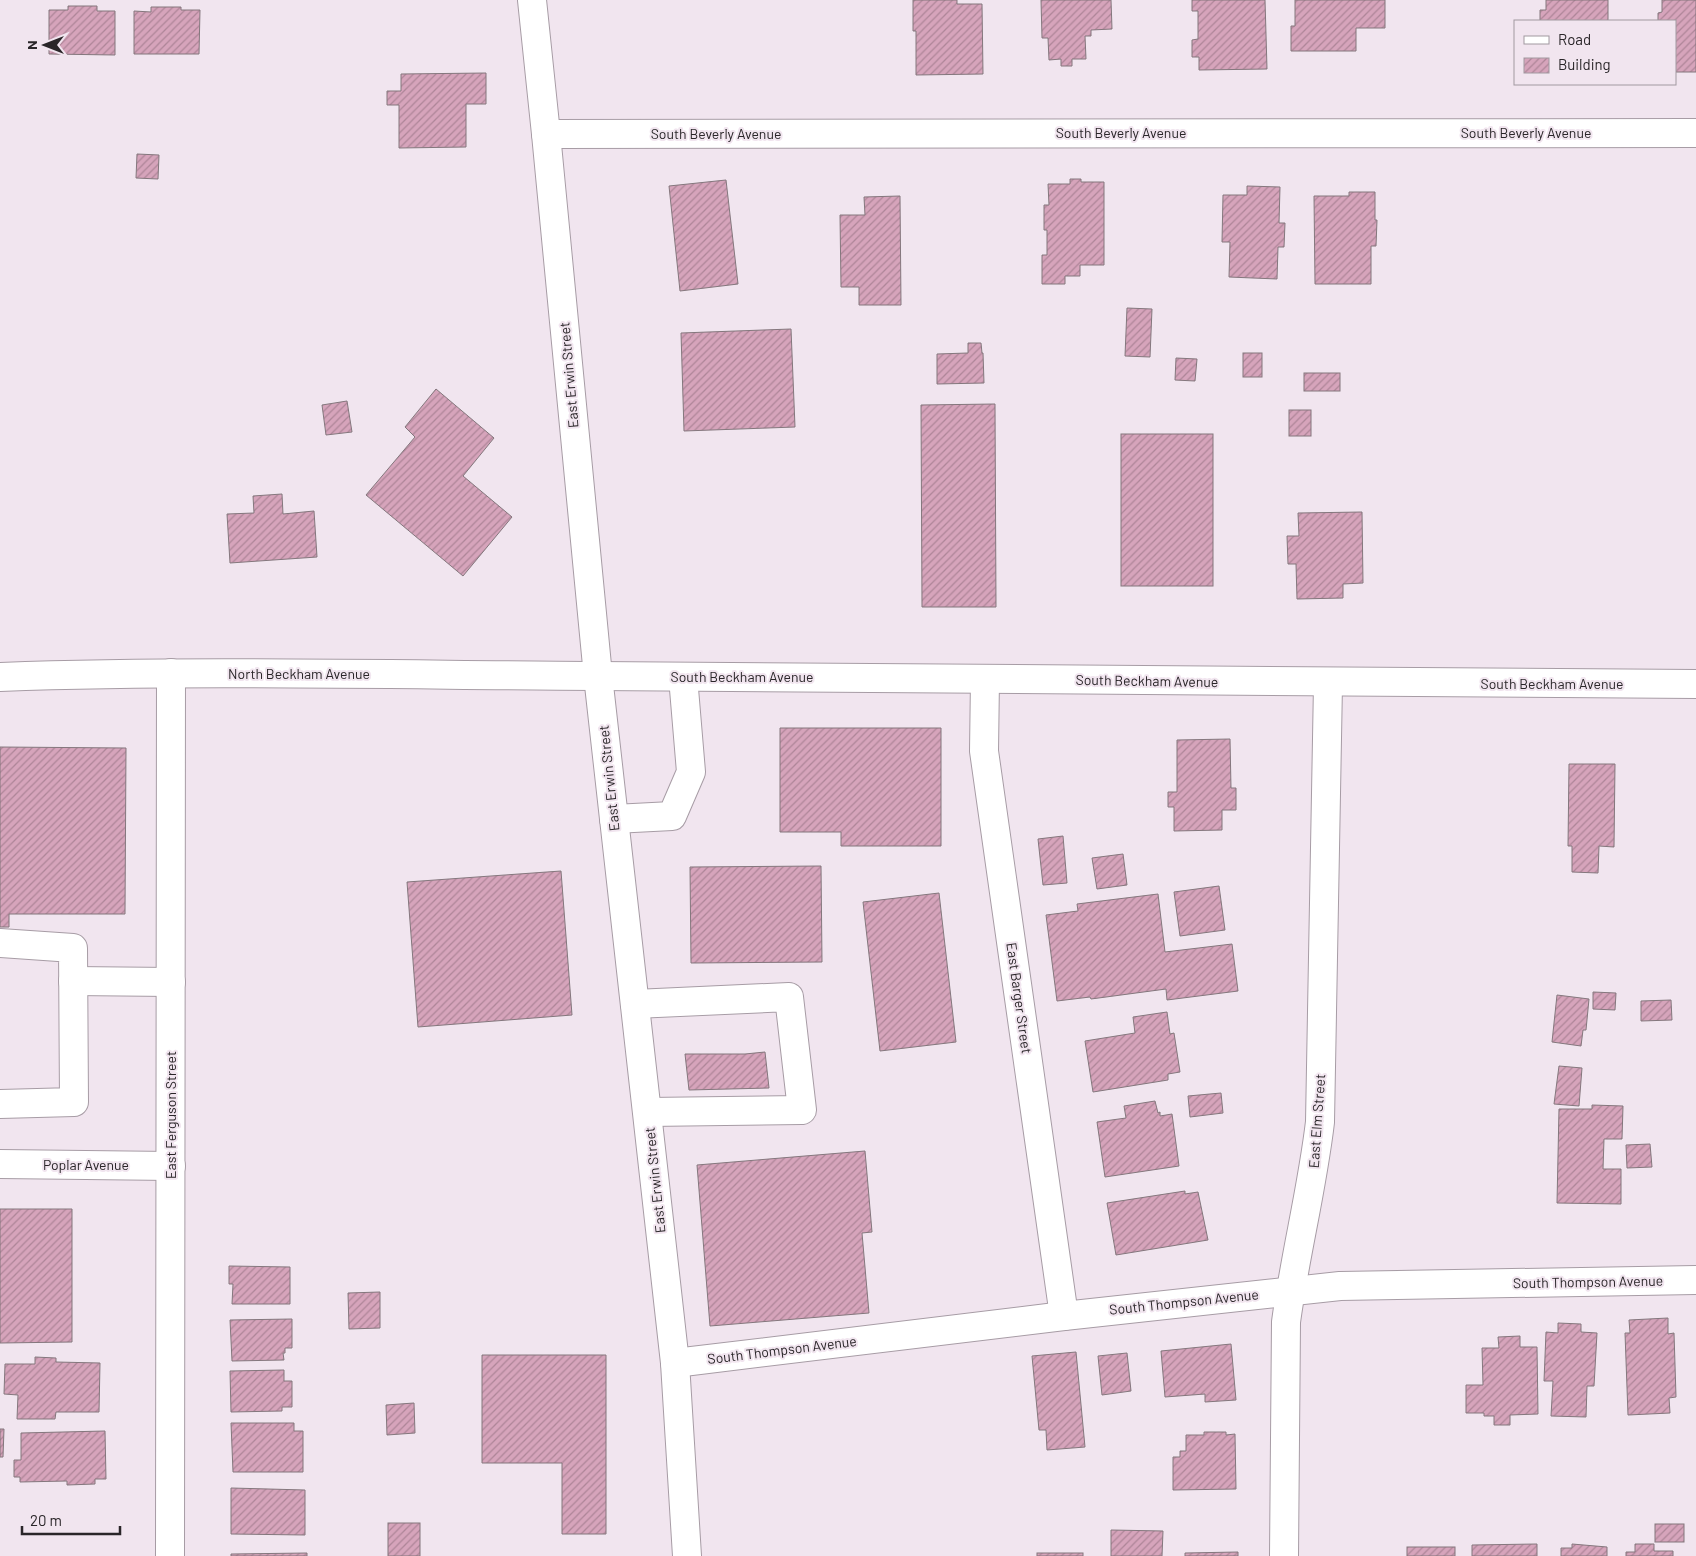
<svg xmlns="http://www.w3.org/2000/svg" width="1696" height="1556" font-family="Barlow,sans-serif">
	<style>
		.building { fill: url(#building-hatch); stroke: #84777d }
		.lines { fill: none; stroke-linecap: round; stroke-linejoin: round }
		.minor-casing { stroke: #a79ca5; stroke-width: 30 }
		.major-casing { stroke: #a79ca5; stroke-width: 30 }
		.minor { stroke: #fff; stroke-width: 28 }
		.major { stroke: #fff; stroke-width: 28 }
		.labels { text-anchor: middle; stroke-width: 4; stroke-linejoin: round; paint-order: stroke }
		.street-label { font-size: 14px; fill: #2a2629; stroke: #f1e5ef }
	</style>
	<defs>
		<pattern id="building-hatch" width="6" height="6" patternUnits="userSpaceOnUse" patternTransform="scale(1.25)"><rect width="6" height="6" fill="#d6a4bb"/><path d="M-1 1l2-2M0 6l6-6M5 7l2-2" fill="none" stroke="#ae8598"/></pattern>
	</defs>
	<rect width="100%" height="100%" fill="#f1e5ef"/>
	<g class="building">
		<path d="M913 0H957V4H982L983 74 916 75V31H913Z"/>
		<path d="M1041 0H1111L1112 29 1091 30V36H1085L1086 59H1072V66H1061V59L1049 60 1048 38H1042Z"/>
		<path d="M1192 0H1265L1267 69 1199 70V57H1192V40L1198 39V11H1192Z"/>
		<path d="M1295 0H1385V28H1356V51H1291V26H1295Z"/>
		<path d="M1546 0H1608V21H1540V10H1546Z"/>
		<path d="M1662 0H1696V72H1675V21H1658V13L1662 12Z"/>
		<path d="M68 6H97V11H115V55L49 54V10H68Z"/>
		<path d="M151 7H181V10H200L199 54H134V11L151 12Z"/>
		<path d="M486 73V104H466V147L399 148V105H387V91H401V74Z"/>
		<path d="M137 154 159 155 158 179 136 178Z"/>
		<path d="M1070 179H1081V182H1104V265H1080V276H1065V284H1042V255H1047V230H1044V205H1049L1048 184H1070Z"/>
		<path d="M726 180 738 284 680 291 669 186Z"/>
		<path d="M1247 186 1280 187 1279 223H1285L1284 247H1278L1277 279 1229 277 1230 242H1222L1223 195H1247Z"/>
		<path d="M1349 192H1375V220H1377L1376 246H1371V284H1315L1314 196H1349Z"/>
		<path d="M900 196 901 305H859V287H841L840 215H865L864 197Z"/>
		<path d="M1127 308 1152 309 1150 357 1125 356Z"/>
		<path d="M791 329 795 427 684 431 681 333Z"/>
		<path d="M968 343H981L982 353H983L984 383 937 384V354L968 353Z"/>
		<rect x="1243" y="353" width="19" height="24"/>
		<path d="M1176 358 1197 359 1195 381 1175 380Z"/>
		<rect x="1304" y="373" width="36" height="18"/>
		<path d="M436 389 494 438 463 476 512 517 463 576 366 495 415 437 405 427Z"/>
		<path d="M347 401 352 432 326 435 322 405Z"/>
		<path d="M995 404 996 607H922L921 405Z"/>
		<rect x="1289" y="410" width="22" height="26"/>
		<rect x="1121" y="434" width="92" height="152"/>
		<path d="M282 494 283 514 314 511 317 557 230 563 227 514 254 513 253 496Z"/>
		<path d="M1362 512 1363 583 1343 584V598L1297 599 1296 564H1288L1287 536H1299L1298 513Z"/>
		<path d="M780 728H941V846H841V832H780Z"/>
		<path d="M1230 739 1231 788H1236V810H1222V830L1174 831V807H1168V792H1177V740Z"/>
		<path d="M0 747 126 748 125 914H9V927H0Z"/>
		<path d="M1569 764H1615L1614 847 1599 846 1598 873 1572 872V846H1568Z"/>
		<path d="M1063 836 1067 883 1043 885 1038 839Z"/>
		<path d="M1123 854 1127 885 1097 889 1092 858Z"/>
		<path d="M821 866 822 962 691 963 690 867Z"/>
		<path d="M561 871 572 1015 418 1027 407 882Z"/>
		<path d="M1219 886 1225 930 1180 936 1174 892Z"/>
		<path d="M939 893 956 1042 880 1051 863 902Z"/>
		<path d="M1158 894 1165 952 1232 944 1238 991 1167 1000 1166 989 1091 999 1090 997 1057 1001 1046 915 1078 911 1077 904Z"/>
		<path d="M1593 992 1616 993 1615 1010 1593 1009Z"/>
		<path d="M1557 995 1589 999 1586 1030H1583L1581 1046 1552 1042Z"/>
		<path d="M1671 1000 1672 1020 1641 1021V1001Z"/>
		<path d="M1167 1012 1170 1034 1174 1033 1180 1072 1168 1074V1080L1093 1092 1085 1041 1135 1033 1133 1017Z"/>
		<path d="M765 1052 769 1088 689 1090 685 1054H745Z"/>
		<path d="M1559 1066 1582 1068 1579 1106 1554 1104Z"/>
		<path d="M1221 1093 1223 1113 1190 1117 1188 1096Z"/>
		<path d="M1155 1101 1158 1113 1160 1112V1116L1172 1114 1179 1166 1105 1177 1097 1122 1126 1118 1124 1106Z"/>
		<path d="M1592 1105 1623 1106 1622 1139H1604L1603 1169H1621V1204L1557 1203 1559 1109H1592Z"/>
		<path d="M1650 1144 1652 1167 1627 1168 1626 1145Z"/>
		<path d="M865 1151 872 1232 862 1233 869 1313 710 1326 697 1165Z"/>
		<path d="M1185 1191V1194L1198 1192 1208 1240 1116 1255 1107 1203Z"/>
		<path d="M0 1209H72V1342L0 1343Z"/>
		<path d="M229 1266 290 1267V1304H232L233 1284H229Z"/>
		<path d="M380 1292V1328L349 1329 348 1293Z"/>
		<path d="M1668 1318V1334L1674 1333 1676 1397 1669 1398 1670 1413 1628 1415 1625 1333H1630L1629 1320Z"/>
		<path d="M292 1319V1348H285V1353H283L284 1360 232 1361 230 1320Z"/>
		<path d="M1558 1323 1581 1324V1332L1597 1333 1594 1386H1587L1586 1417 1551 1416 1553 1381H1544L1546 1332 1558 1333Z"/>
		<path d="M1520 1336V1347H1537L1538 1414 1510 1415V1425H1494V1416H1484V1413H1466V1385H1483L1482 1348H1499L1498 1337Z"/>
		<path d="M1231 1344 1236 1400 1205 1402V1394L1165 1397 1161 1351Z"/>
		<path d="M1076 1352 1085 1447 1047 1450 1046 1430H1039L1032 1356Z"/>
		<path d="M1127 1353 1131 1391 1102 1395 1098 1356Z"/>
		<path d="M482 1355H606V1534H562V1463H482Z"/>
		<path d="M35 1357 56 1358V1362L100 1363 99 1412H56L55 1419H17L18 1395 4 1394 5 1364H35Z"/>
		<path d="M284 1370V1381H292V1407H282V1411L231 1412 230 1371Z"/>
		<path d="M414 1403 415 1433 387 1435 386 1405Z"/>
		<path d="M231 1423H294V1431H303V1472H233Z"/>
		<path d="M0 1429H4L3 1457H0Z"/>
		<path d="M105 1431 106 1479H95V1484L67 1485V1481L20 1482V1477H14V1460H21V1433Z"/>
		<path d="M1204 1432H1226V1435L1235 1434 1236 1489 1173 1490V1457H1180V1451H1186V1435H1204Z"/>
		<path d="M231 1488 305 1490V1535L231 1534Z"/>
		<rect x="388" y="1523" width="32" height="33"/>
		<rect x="1655" y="1524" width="29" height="18"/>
		<path d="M1111 1530 1163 1531 1162 1556H1111Z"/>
		<path d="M1537 1544V1556H1472V1545Z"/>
		<path d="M1572 1544 1607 1547V1556H1561V1548H1572Z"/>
		<path d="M1635 1544H1654V1551H1673V1556H1626V1552H1635Z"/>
		<rect x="1407" y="1547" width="48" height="9"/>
		<path d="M1238 1552V1556H1185V1553Z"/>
		<path d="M307 1553V1556H231V1554Z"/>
		<rect x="1037" y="1553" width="46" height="3"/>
	</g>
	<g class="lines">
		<defs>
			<g id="minor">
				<path d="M546 134 1696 133"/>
				<path d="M985 679 984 751 1064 1316"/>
				<path d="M614 819 672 816 691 772 683 677"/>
				<path d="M0 943 73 948 74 1102 0 1104"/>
				<path d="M73 981 171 982"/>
				<path d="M635 1004 789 997 802 1110 648 1112"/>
				<path d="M0 1164 171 1166"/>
				<path d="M675 1363 1064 1316 1340 1286 1696 1280"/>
				<path d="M170 1556 171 673"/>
				<path d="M1284 1556 1286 1322C1295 1255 1312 1190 1320 1122L1328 684"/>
			</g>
			<g id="major">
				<path d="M532 0 546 134 598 676 675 1363 687 1556"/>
				<path d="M0 677C199 670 398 675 597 676 963 678 1329 684 1696 684"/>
			</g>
		</defs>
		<use href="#minor" class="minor-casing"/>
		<use href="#major" class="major-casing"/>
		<use href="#minor" class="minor"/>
		<use href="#major" class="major"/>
	</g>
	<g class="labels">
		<g class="street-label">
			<text x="1121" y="138">South Beverly Avenue</text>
			<text x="1526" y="138">South Beverly Avenue</text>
			<text x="716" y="139">South Beverly Avenue</text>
			<text transform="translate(569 375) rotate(-95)" y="5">East Erwin Street</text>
			<text x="299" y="679">North Beckham Avenue</text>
			<text x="742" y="682">South Beckham Avenue</text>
			<text transform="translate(1147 681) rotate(1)" y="5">South Beckham Avenue</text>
			<text x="1552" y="689">South Beckham Avenue</text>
			<text transform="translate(609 778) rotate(-96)" y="5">East Erwin Street</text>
			<text transform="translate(1019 998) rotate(82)" y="5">East Barger Street</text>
			<text transform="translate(171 1115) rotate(-90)" y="5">East Ferguson Street</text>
			<text transform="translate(1317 1121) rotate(-86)" y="5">East Elm Street</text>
			<text x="86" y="1170">Poplar Avenue</text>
			<text transform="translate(655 1180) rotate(-96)" y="5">East Erwin Street</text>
			<text transform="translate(1588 1282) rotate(-1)" y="5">South Thompson Avenue</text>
			<text transform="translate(1184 1302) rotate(-6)" y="5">South Thompson Avenue</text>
			<text transform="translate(782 1350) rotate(-7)" y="5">South Thompson Avenue</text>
		</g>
	</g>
	<rect x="1514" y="20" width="162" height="65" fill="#f1e5ef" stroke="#a199a0"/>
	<rect x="1524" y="36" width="25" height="8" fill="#ffffff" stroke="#a199a0"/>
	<text x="1558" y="45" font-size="15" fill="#2a2629">Road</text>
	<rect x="1524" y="58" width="25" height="15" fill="url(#building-hatch)" stroke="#a199a0"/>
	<text x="1558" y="70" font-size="15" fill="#2a2629">Building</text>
	<g transform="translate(45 45) rotate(270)" stroke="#f1e5ef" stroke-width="4" paint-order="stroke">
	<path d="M0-4L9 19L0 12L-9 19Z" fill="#2a2629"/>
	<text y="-8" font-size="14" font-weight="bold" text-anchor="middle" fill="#2a2629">N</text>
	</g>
	<path d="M22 1526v8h98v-8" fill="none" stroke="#2a2629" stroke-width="2.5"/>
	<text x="30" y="1526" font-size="15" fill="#2a2629" stroke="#f1e5ef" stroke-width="4" paint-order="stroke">20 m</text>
</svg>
